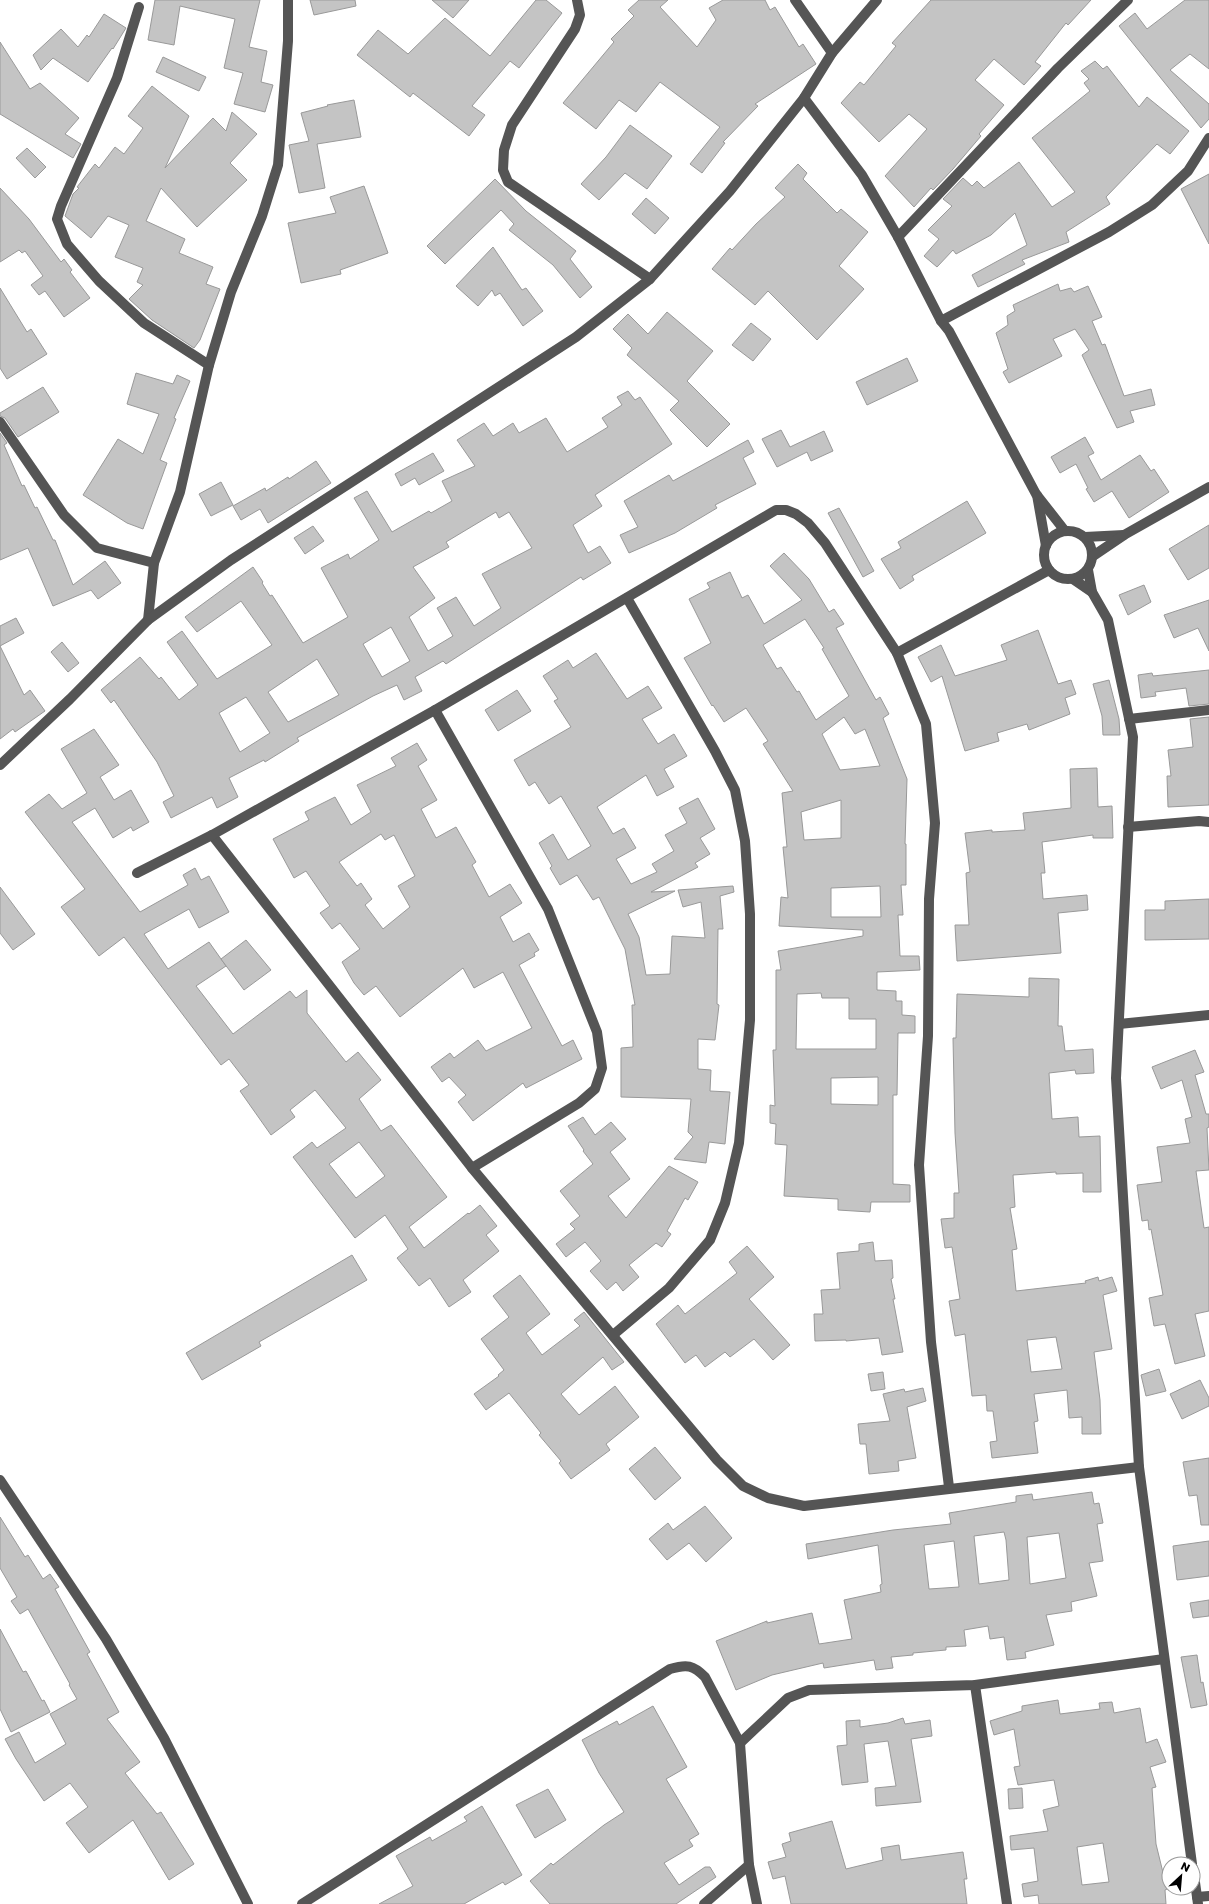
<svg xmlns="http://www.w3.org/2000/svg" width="1209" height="1904" font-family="Poppins,sans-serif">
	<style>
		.building { fill: #c4c4c4; stroke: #999; fill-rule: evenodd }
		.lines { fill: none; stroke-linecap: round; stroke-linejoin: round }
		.minor { stroke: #555; stroke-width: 10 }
	</style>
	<rect width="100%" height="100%" fill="#fff"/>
	<g class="building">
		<path d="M155 0H260L249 47 267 51 261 82 273 85 265 112 234 104 243 73 224 68 235 19 180 6 174 45 148 40Z"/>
		<path d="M310 0H355L356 6 314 15Z"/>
		<path d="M432 0H469L453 18Z"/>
		<path d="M536 0H546L562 13 519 68 510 61 472 106 485 115 469 136 413 93 410 97 357 55 378 30 408 54 445 18 490 56Z"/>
		<path d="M639 0H668L660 7 697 47 716 20 709 8 723 0H765L770 10 775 7 799 47 803 44 816 64 755 104 758 106 723 142 725 143 702 173 690 164 720 127 660 82 636 112 619 100 596 129 563 103 614 42 611 39 634 16 628 10Z"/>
		<path d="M931 0H1091L1068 25 1066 23 1035 62 1041 66 1024 85 994 59 975 80 1004 105 979 134 981 136 953 169 933 190 931 188 914 207 885 176 927 129 909 114 879 142 841 103 860 82 864 85 896 46 892 43Z"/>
		<path d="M1185 0H1209V69L1190 54 1170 70 1209 104V119L1201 128 1119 26 1135 13 1147 29Z"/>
		<path d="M104 14 126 28 113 49 112 48 88 82 53 58 41 70 33 55 61 29 78 47 87 35 89 37Z"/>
		<path d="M0 42 30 89 40 83 79 118 65 134 81 144 73 158 0 114Z"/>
		<path d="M163 57 206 77 199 91 156 72Z"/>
		<path d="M1095 61 1103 69 1107 66 1139 107 1147 97 1189 131 1170 154 1157 144 1106 197 1110 204 1066 232 1069 242 1022 260 1025 264 978 287 972 275 1027 245 1015 213 991 235 956 254 953 250 937 267 924 256 939 239 928 230 952 206 943 199 963 178 972 186 977 181 984 188 1019 162 1052 207 1075 192 1032 138 1090 91 1084 83 1089 79 1081 71Z"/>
		<path d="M152 86 189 116 165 168 213 118 226 131 232 112 257 134 230 163 247 180 197 227 161 188 146 221 185 239 179 253 213 267 206 284 220 289 200 340 194 348 152 320 129 299 143 285 137 282 143 268 115 257 129 225 108 216 91 238 65 216 73 194 79 188 77 187 95 164 99 168 115 147 124 154 143 128 128 116Z"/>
		<path d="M354 100 361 137 317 144 325 188 299 193 289 145 309 141 301 113 328 106 327 105Z"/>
		<path d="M630 125 672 156 647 189 625 173 599 200 581 184 606 157Z"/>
		<path d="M27 148 46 167 35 178 16 158Z"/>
		<path d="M798 164 807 173 803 179 837 213 841 209 868 232 839 266 864 289 817 340 768 291 755 305 712 269 730 248 732 250 756 224 785 197 775 188Z"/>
		<path d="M1209 174V244L1181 189Z"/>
		<path d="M495 179 526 211 576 251 570 259 592 287 580 298 553 265 509 230 514 224 501 210 445 264 427 246Z"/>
		<path d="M364 186 388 253 340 270 341 274 301 283 288 223 336 213 330 197Z"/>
		<path d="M0 188 29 219 61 262 64 259 72 270 70 272 90 298 64 317 45 291 39 295 31 285 43 276 25 251 22 253 19 250 0 262Z"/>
		<path d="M646 198 669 218 655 234 632 214Z"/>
		<path d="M493 247 522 290 526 288 543 311 523 326 500 293 495 296 492 290 478 306 456 286Z"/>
		<path d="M1058 284 1060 291 1071 288 1074 292 1088 286 1102 317 1092 321 1102 345 1105 344 1124 396 1151 389 1155 405 1130 411 1134 422 1117 428 1082 355 1089 350 1075 329 1053 339 1062 356 1009 383 1003 372 1008 369 996 333 1008 325 1007 316 1015 311 1013 305Z"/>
		<path d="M0 288 27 332 31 329 47 354 7 379 0 368Z"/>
		<path d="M667 312 713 351 687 381 730 424 707 447 670 410 679 401 627 355 632 348 613 329 628 314 648 334Z"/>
		<path d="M751 323 771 339 753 361 732 345Z"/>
		<path d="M907 358 918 381 867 405 856 382Z"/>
		<path d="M136 373 173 384 177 375 190 381 174 418 176 419 160 460 167 463 143 529 127 523 83 495 118 439 143 454 159 414 127 404Z"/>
		<path d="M43 387 59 412 18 437 5 418 0 416V413Z"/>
		<path d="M628 391 635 400 640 397 672 444 595 495 602 506 573 525 588 553 600 546 611 563 583 580 581 577 446 664 443 661 415 677 422 691 404 700 397 685 373 696 297 738 299 741 265 762 264 760 229 778 238 797 217 808 212 797 171 818 163 802 174 796 157 762 114 700 111 703 101 690 140 657 159 679 161 677 179 700 198 685 167 642 182 631 217 679 272 645 241 601 197 632 185 617 253 567 263 582 262 583 270 596 272 595 303 643 348 617 321 568 348 554 350 559 379 540 354 498 367 491 392 532 429 511 431 513 452 501 442 481 475 466 457 440 484 423 493 436 513 423 519 433 546 418 567 452 608 427 602 418 622 405 617 397ZM496 512 499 518 509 512 532 548 482 574 501 608 474 626 456 597 437 608 453 636 428 651 409 617 435 598 413 567 449 547 446 542ZM391 627 410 661 382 677 363 644ZM317 659 339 695 288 722 268 692ZM246 697 270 733 240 752 219 713Z"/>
		<path d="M781 430 790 447 824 431 833 451 811 461 807 452 777 467 762 439Z"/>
		<path d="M0 433 7 443 4 445 22 486 24 485 35 508 37 507 53 540H55L73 585 105 561 121 583 98 599 91 590 53 606 28 548 0 560Z"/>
		<path d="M1085 437 1094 453 1088 456 1101 480 1140 455 1151 471 1154 469 1169 492 1129 518 1112 491 1094 502 1086 489 1088 488 1076 464 1060 473 1051 457Z"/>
		<path d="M748 440 754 452 743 458 756 484 715 505 717 508 675 533 629 553 620 535 638 527 624 501 669 475 673 481Z"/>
		<path d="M433 453 444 471 419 485 415 478 401 486 395 474Z"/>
		<path d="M316 461 331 483 268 523 260 509 241 520 233 506 265 488 266 491 288 477 289 479Z"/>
		<path d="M221 482 233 505 211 516 199 494Z"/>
		<path d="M967 501 986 533 912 576 914 580 900 589 881 559 901 548 898 542Z"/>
		<path d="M839 508 874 571 863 577 828 513Z"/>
		<path d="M1209 525V568L1188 580 1169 549Z"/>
		<path d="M313 526 324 541 305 554 294 538Z"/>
		<path d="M784 553 809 579 829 612 834 609 844 624 836 628 876 700 880 697 889 714 883 718 907 779 905 844H906V885H901L903 915H898L900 956H919L920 970 877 972V990L896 991V1001H902V1015L915 1016V1033H898L897 1095H893V1184L910 1185V1202H871L870 1212 838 1210V1199L784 1196 787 1145 775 1144 776 1124 770 1123V1105L775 1106 773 1050H776V970H781L778 951 863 936V930L779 926 781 897 788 898 783 847H787L782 793 793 791 763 744 768 741 746 708 724 722 713 705 712 706 684 658 711 643 689 599 710 588 707 583 730 572 742 598 748 595 764 624 802 600 770 566ZM805 619 824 648 822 649 849 696 816 720 799 691 797 692 781 667 777 669 763 645ZM844 717 855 734 865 729 880 766 840 770 822 734ZM841 800V838L804 840 801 812ZM880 886 881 917H831V888ZM821 993 822 998H849V1019H876V1049H796L797 994ZM878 1077V1105L831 1104V1078Z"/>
		<path d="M1144 585 1151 602 1128 615 1119 595Z"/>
		<path d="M1209 600V651L1198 628 1174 638 1164 615Z"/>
		<path d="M16 618 24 633 0 646 24 695 30 690 45 711 15 732 13 729 0 739V626Z"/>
		<path d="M1038 630 1058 684 1071 680 1076 694 1065 698 1070 714 1029 730 1027 724 997 733 999 741 965 751 942 676 931 682 918 657 941 645 955 676 1007 660 1001 645Z"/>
		<path d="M62 642 79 663 68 672 51 652Z"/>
		<path d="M596 653 627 699 648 686 662 708 642 719 658 744 674 734 687 756 664 769 674 787 657 796 646 775 597 807 613 834 624 828 636 848 616 859 631 884 657 872 652 864 674 851 665 835 687 823 679 808 698 798 715 829 700 838 710 854 695 863 698 867 651 892 675 891 628 914 639 937 646 975 670 974 672 936 705 938 701 902 683 907 678 890 733 886 734 892 720 896 723 929H718L717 1004 719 1005 715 1040 698 1039V1069L711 1070 710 1091 730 1092 725 1144 709 1142 706 1163 674 1159 693 1137 688 1132 691 1099 621 1097V1048L633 1047 632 1005H635L625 949 599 897 593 900 577 875 560 885 550 868 552 866 539 843 553 834 568 860 591 846 561 796 549 804 535 782 529 786 514 760 571 727 554 701 558 699 543 676 568 660 573 668Z"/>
		<path d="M1209 670V704L1189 706 1186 688 1155 692 1156 696 1141 698 1138 675 1152 673 1153 676Z"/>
		<path d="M1109 680 1119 719 1120 735H1103L1102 716 1093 684Z"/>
		<path d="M517 690 531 711 498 731 485 710Z"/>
		<path d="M1209 717V805L1168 807 1167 776H1171L1168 750 1193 747 1190 719Z"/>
		<path d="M94 729 119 765 100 777 114 800 131 790 149 822 133 831 131 827 113 838 95 808 72 822 140 912 188 885 183 875 195 868 201 880 209 876 229 912 199 928 189 909 144 934 168 969 209 942 226 966 196 986 233 1034 290 991 296 998 307 990V1013L346 1062 358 1052 381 1080 359 1099 381 1131 391 1125 447 1197 409 1227 424 1248 468 1213 469 1214 480 1205 497 1226 486 1235 499 1251 463 1280 471 1292 449 1307 430 1278 419 1286 397 1258 408 1249 385 1215 355 1238 293 1157 312 1142 317 1148 346 1128 315 1090 290 1110 295 1117 271 1135 240 1091 249 1085 229 1059 221 1065 124 937 99 956 61 907 85 889 25 812 49 794 62 809 87 793 61 749ZM359 1142 385 1176 356 1198 329 1164Z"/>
		<path d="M417 743 427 760 418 766 437 800 421 809 436 838 456 827 476 862 472 865 489 897 510 884 522 903 500 917 513 942 529 933 539 950 534 953 535 956 519 965 562 1046 573 1040 582 1059 526 1088 523 1083 473 1121 458 1102 466 1095 449 1077 442 1082 431 1067 450 1053 454 1058 478 1040 486 1051 532 1028 503 972 474 988 463 968 400 1017 376 986 364 995 354 983 342 962 360 949 340 923 332 929 320 913 330 906 306 871 294 878 273 839 309 820 305 812 335 797 351 825 371 812 357 785 396 766 391 758ZM381 834 385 840 394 835 415 876 398 886 410 907 383 929 365 905 372 899 361 883 357 886 339 862Z"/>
		<path d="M1097 768 1098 807 1112 806 1113 838H1093V835L1042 842 1045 873H1041L1043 899 1087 895 1088 910 1058 913 1061 953 957 961 955 925H969L966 873 970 872 965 833 992 830V832L1025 830 1023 813 1071 808 1070 769Z"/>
		<path d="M0 887 35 934 13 950 0 933Z"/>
		<path d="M1209 899V939L1145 940V910H1165V901Z"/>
		<path d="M246 940 271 970 244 990 221 959Z"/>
		<path d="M1029 978 1059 979 1058 1026H1062L1065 1051 1093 1049 1094 1073 1076 1074 1075 1070 1049 1073 1052 1119 1078 1117 1079 1137 1100 1136 1101 1192H1083V1173L1056 1174V1172L1013 1175 1015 1207 1010 1208 1017 1249 1012 1250 1016 1291 1086 1283 1085 1281 1098 1277 1099 1281 1112 1277 1117 1291 1103 1295 1112 1349 1094 1352 1100 1400 1101 1434H1082V1417L1069 1418 1067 1390 1034 1394 1038 1421 1034 1422 1038 1453 992 1458 990 1442 997 1441 993 1411H987L986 1395 972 1396 965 1334 955 1336 949 1301 960 1299 952 1247 945 1248 941 1219 954 1218V1193H959L955 1133 953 1038H956L957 994 1029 997ZM1056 1337 1062 1369 1031 1372 1027 1340Z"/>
		<path d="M1195 1050 1204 1072 1195 1075 1206 1114H1209V1127L1207 1128 1209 1170 1196 1171 1204 1228 1209 1227V1311L1195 1314 1205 1356 1175 1364 1165 1324 1154 1326 1149 1298 1163 1295 1151 1229 1149 1230 1148 1220 1142 1221 1137 1185 1162 1182 1157 1147 1190 1143 1185 1119 1192 1117 1182 1080 1161 1089 1152 1067Z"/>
		<path d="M583 1117 595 1135 611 1122 626 1139 610 1152 630 1179 608 1196 626 1218 669 1166 698 1182 688 1200 685 1198 667 1231 671 1234 662 1247 656 1243 629 1265 639 1277 623 1291 616 1282 607 1290 590 1271 601 1261 585 1242 566 1257 556 1244 575 1229 570 1224 580 1216 560 1191 593 1164 583 1151 584 1150 568 1126Z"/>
		<path d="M873 1242 875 1261 892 1260 893 1278 891 1279 895 1299H893L903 1352 882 1355 879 1338 846 1341V1340L815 1341 814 1314H823L821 1290 840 1289 837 1253 859 1251V1244Z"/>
		<path d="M747 1246 774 1277 749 1299 790 1345 773 1360 754 1339 730 1357 725 1352 705 1367 696 1355 685 1363 656 1324 678 1305 685 1314 737 1273 729 1262Z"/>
		<path d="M352 1255 367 1280 259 1342 261 1346 202 1380 186 1353Z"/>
		<path d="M520 1275 550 1314 526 1333 542 1355 580 1326 574 1320 584 1312 624 1362 612 1370 603 1357 561 1394 579 1415 615 1386 639 1417 606 1444 610 1450 571 1479 559 1463 561 1461 539 1435 541 1433 509 1393 486 1410 474 1394 499 1376 498 1375 504 1370 481 1339 508 1318 509 1317 493 1296Z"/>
		<path d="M1159 1369 1166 1391 1146 1396 1141 1375Z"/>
		<path d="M883 1372 885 1389 871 1391 868 1374Z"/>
		<path d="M1200 1380 1209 1398V1406L1182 1419 1170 1394Z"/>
		<path d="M923 1388 926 1401 907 1407 916 1458 898 1461 899 1471 869 1474 866 1444H860L858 1424 890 1421 883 1394 904 1389 905 1392Z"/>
		<path d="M655 1447 681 1478 655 1500 629 1469Z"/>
		<path d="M1209 1458V1525H1201L1197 1495 1189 1496 1183 1462Z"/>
		<path d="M1092 1492 1094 1504 1099 1503 1103 1523 1097 1524 1103 1561 1089 1563 1097 1596 1071 1602 1072 1611 1046 1615 1054 1645 1025 1652 1026 1658 1007 1660 1004 1637 990 1639 988 1626 964 1630 966 1646 946 1647V1650L913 1653V1655L891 1657 893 1668 876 1670 874 1660 824 1668 823 1663 772 1675 736 1690 716 1641 767 1621V1623L812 1613 819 1644 852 1639 844 1600 881 1592 880 1585 882 1584 878 1545 808 1559 806 1544 893 1530 951 1524 949 1513 1016 1502V1496L1032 1494 1033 1500ZM1004 1532 1006 1540 1009 1580 979 1584 974 1536ZM1059 1533 1066 1578 1030 1584 1027 1537ZM954 1541 959 1587 929 1589 924 1545Z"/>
		<path d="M705 1506 732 1538 706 1562 689 1543 667 1560 649 1539 668 1523 673 1530Z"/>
		<path d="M0 1517 25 1557 28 1555 43 1579 50 1574 59 1587 55 1589 90 1652 87 1654 119 1712 107 1719 140 1762 125 1773 157 1814 161 1812 194 1864 169 1880 133 1820 89 1853 66 1823 88 1807 70 1783 44 1801 16 1759 5 1739 19 1732 35 1763 66 1744 50 1714 77 1699 69 1685 70 1684 28 1609 20 1614 11 1601 17 1597 0 1568Z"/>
		<path d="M1209 1541V1576L1177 1580 1173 1546Z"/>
		<path d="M1209 1600V1616L1193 1618 1190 1603Z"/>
		<path d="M0 1629 23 1672 26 1671 42 1701 44 1700 50 1712 11 1732 0 1709Z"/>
		<path d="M1197 1655 1201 1683 1203 1682 1207 1705 1191 1708 1181 1657Z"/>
		<path d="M1058 1700 1060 1714 1100 1709 1099 1703 1112 1702 1114 1713 1140 1708 1146 1743 1157 1739 1166 1762 1150 1767 1156 1787 1152 1788 1156 1844 1167 1889 1165 1890 1166 1904H1039L1038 1895 1024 1897 1022 1884 1038 1881 1034 1848 1011 1850 1010 1836 1048 1831 1043 1810 1059 1806 1054 1780 1018 1785 1014 1767 1020 1766 1014 1729 994 1735 990 1721 1022 1711V1706ZM1103 1843 1109 1882 1082 1885 1077 1847Z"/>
		<path d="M653 1706 687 1767 666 1779 699 1834 689 1840 693 1846 664 1863 679 1885 705 1867H710L716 1877 676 1904H550L530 1881 551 1863 553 1865 604 1825 624 1812 599 1773 582 1740 617 1721 619 1725Z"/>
		<path d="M903 1718 905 1724 930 1720 932 1736 911 1739 921 1802 876 1806 875 1788 896 1786 888 1741 864 1744 868 1782 842 1785 837 1746 847 1745 846 1721 860 1720V1727L888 1723Z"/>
		<path d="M1022 1788 1023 1808 1009 1809 1008 1789Z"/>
		<path d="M548 1789 566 1820 535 1838 516 1805Z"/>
		<path d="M482 1806 522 1875 505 1885 503 1882 464 1904H379L413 1886 396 1856 430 1837 432 1841 467 1821 464 1817Z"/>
		<path d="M832 1821 846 1869 883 1860 881 1848 899 1845 901 1860 963 1852 967 1879H964L967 1904H791L785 1876 773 1879 768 1862 786 1857 782 1844 791 1841 789 1833Z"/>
	</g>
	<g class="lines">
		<g class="minor">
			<path d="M577 0 580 15 575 29 512 125 504 150 503 170 508 182 650 279"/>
			<path d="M795 0 832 53"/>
			<path d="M139 7 117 78 61 206 57 219 67 244 99 281 144 323 209 365"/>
			<path d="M804 98 862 175 898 237 941 321 949 331 1036 494 1065 531"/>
			<path d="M898 237 1058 68 1128 0"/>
			<path d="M941 321 1109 232 1152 205 1188 171 1209 138"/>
			<path d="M0 422 64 515 97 548 154 563"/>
			<path d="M1037 495 1046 546"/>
			<circle cx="1068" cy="555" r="24"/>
			<path d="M1085 537 1124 535"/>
			<path d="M1093 556 1124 535 1209 487"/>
			<path d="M1088 570 1092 592 1108 620 1133 737 1116 1078 1139 1467 1192 1864"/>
			<path d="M1073 579 1092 592"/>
			<path d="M148 620 154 563 180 492 209 365 231 292 262 216 278 165 288 41V0"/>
			<path d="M897 653 1049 570"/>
			<path d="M435 710 548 909 597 1032 602 1068 595 1089 579 1103 472 1168"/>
			<path d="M1129 719 1209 710"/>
			<path d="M0 765 70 699 148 620 231 560 576 337 650 279 730 191 804 98 832 53 877 0"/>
			<path d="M1128 827 1199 821 1209 822"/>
			<path d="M212 835 472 1168 717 1460 743 1486 768 1498 804 1506 1139 1467"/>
			<path d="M137 873 212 835 435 710 776 510H786L796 514 808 523 825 543 897 653 926 724 935 823 929 899 928 1036 919 1165 931 1342 949 1487"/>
			<path d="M1119 1024 1209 1015"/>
			<path d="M613 1335 669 1288 710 1240 725 1203 739 1143 750 1020V914L745 841 735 790 715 751 627 598"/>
			<path d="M0 1480 106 1639 164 1738 248 1904"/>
			<path d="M975 1685 1007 1904"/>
			<path d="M740 1743 788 1698 809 1690 975 1685 1164 1659"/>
			<path d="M1193 1868 1198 1904"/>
			<path d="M1197 1897 1209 1896"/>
			<path d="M302 1904 670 1669C687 1664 693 1665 705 1677L740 1743 749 1865 757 1904"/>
			<path d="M704 1904 749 1865"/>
		</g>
	</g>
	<g transform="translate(1181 1876) rotate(26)"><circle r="19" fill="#ffffff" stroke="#999999"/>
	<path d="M0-3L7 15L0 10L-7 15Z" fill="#000000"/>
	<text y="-6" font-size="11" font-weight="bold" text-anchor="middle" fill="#000000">N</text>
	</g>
</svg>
